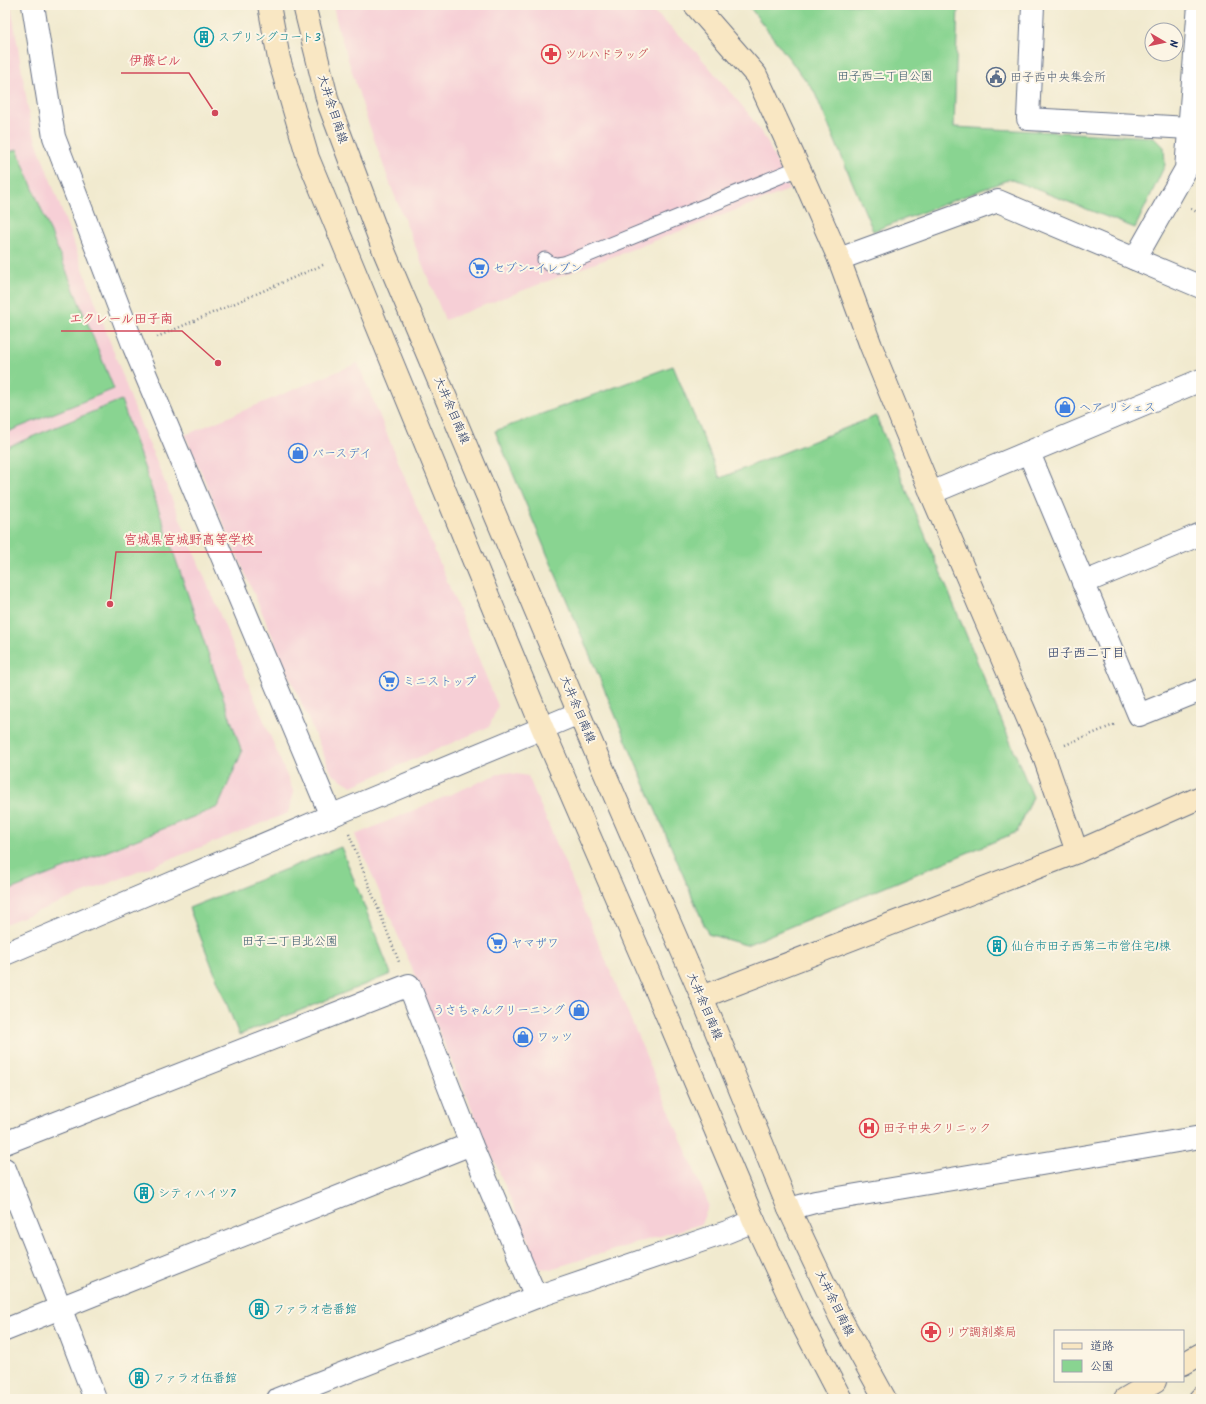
<svg xmlns="http://www.w3.org/2000/svg" width="1206" height="1404" font-family="Kalam,'Klee One',sans-serif">
	<style>
		.built { fill: #f6cfd6 }
		.green { fill: #89d491; stroke: #528278 }
		.lines { fill: none; stroke-linecap: round; stroke-linejoin: round }
		.lane-casing { stroke: #667086; stroke-width: 17 }
		.street-casing { stroke: #667086; stroke-width: 24 }
		.secondary-casing { stroke: #667086; stroke-width: 24 }
		.path { stroke: #667086; stroke-width: 2.5; stroke-dasharray: 1 3; stroke-linecap: butt }
		.lane { stroke: #fff; stroke-width: 15 }
		.street { stroke: #fff; stroke-width: 22 }
		.secondary { stroke: #f9e7c3; stroke-width: 22 }
		.labels { text-anchor: middle; stroke-width: 4; stroke-linejoin: round; paint-order: stroke }
		.culture-label { font-size: 12px; fill: #0d838f; stroke: #fcf5e5; text-anchor: start }
		.health-label { font-size: 12px; fill: #be3a42; stroke: #fcf5e5; text-anchor: start }
		.park-label { font-size: 12px; fill: #36586b; stroke: #fcf5e5 }
		.service-label { font-size: 12px; fill: #4e5e75; stroke: #fcf5e5; text-anchor: start }
		.street-label { font-size: 12px; fill: #1b2f5e; stroke: #fcf5e5 }
		.shop-label { font-size: 12px; fill: #366cbe; stroke: #fcf5e5; text-anchor: start }
		.neighbourhood-label { font-size: 13px; fill: #1b2f5e; stroke: #fcf5e5 }
		.leader { fill: none; stroke: #d1495b; stroke-width: 1.5 }
		.callout-dot { fill: #d1495b; stroke: #fcf5e5; stroke-width: 1.5 }
		.callout-label { font-size: 13px; text-anchor: middle; font-weight: bold; fill: #d1495b; stroke: #fcf5e5; stroke-width: 4; stroke-linejoin: round; paint-order: stroke }
	</style>
	<rect width="100%" height="100%" fill="#fcf5e5"/>
	<filter id="ink" filterUnits="userSpaceOnUse"><feTurbulence type="fractalNoise" baseFrequency=".025" numOctaves="2"/><feDisplacementMap in="SourceGraphic" scale="8" xChannelSelector="R" yChannelSelector="G"/><feConvolveMatrix kernelMatrix="1 2 1 2 8 2 1 2 1" color-interpolation-filters="sRGB"/></filter>
	<filter id="wash" filterUnits="userSpaceOnUse"><feTurbulence type="fractalNoise" baseFrequency=".012" numOctaves="4" result="noise"/><feDisplacementMap in="SourceGraphic" scale="16" xChannelSelector="R" yChannelSelector="G"/><feGaussianBlur stdDeviation="0.9" result="paint"/><feColorMatrix in="noise" values="0 0 0 0 0 0 0 0 0 0 0 0 0 0 0 0 0 1.4 0 .05"/><feComposite in="paint" operator="in"/></filter>
	<g filter="url(#wash)">
		<rect width="100%" height="100%" fill="#f1eacf"/>
		<g class="built">
			<path d="M5 5H11L31 127 137 415 294 793 288 813 5 924Z"/>
			<path d="M333 5H645L660 17 697 53 748 113 767 141 789 190 445 320 390 184 366 116 338 28Z"/>
			<path d="M358 363 498 706 489 727 352 786 332 774 185 435Z"/>
			<path d="M503 772 528 776 709 1205 701 1224 550 1269 540 1268 355 835Z"/>
		</g>
		<g class="green">
			<path d="M748 5H958L954 127 1154 137 1164 147 1165 165 1135 228 1010 179 873 231 814 91Z"/>
			<path d="M17 149 114 389 5 433V154Z"/>
			<path d="M673 366 720 478 876 416 1033 797 1017 832 746 945 708 934 495 431Z"/>
			<path d="M121 400 242 752 218 807 5 892V448Z"/>
			<path d="M341 847 391 974 239 1035 189 908Z"/>
		</g>
	</g>
	<g filter="url(#ink)">
		<g class="lines">
			<defs>
				<path id="lane" d="M545 260C552 267 559 265 567 263L799 168"/>
				<g id="street">
					<path d="M33 5 54 137 134 347 331 816"/>
					<path d="M1033 5 1028 119 1189 128"/>
					<path d="M839 259 998 201 1201 287"/>
					<path d="M1135 259 1186 169 1199 5"/>
					<path d="M1029 453 1139 715 1201 690"/>
					<path d="M931 493 1201 380"/>
					<path d="M1083 583 1201 534"/>
					<path d="M5 954 340 812 579 713"/>
					<path d="M5 1143 409 985 471 1144 536 1297"/>
					<path d="M5 1169 60 1307 95 1399"/>
					<path d="M789 1209 815 1202 1201 1137"/>
					<path d="M5 1330 471 1144"/>
					<path d="M278 1399 536 1297 727 1232 754 1221"/>
				</g>
				<g id="secondary">
					<path d="M269 5 279 59 308 158 348 255 542 727 648 971 754 1221 802 1324 841 1399"/>
					<path d="M304 5 328 102 384 251 586 730 702 997 789 1209 840 1317 885 1399"/>
					<path d="M695 5 756 75 799 168 839 259 871 346 931 493 1043 754 1077 852"/>
					<path d="M702 997 1077 852 1201 797"/>
					<path d="M1183 1364 1201 1354"/>
					<path d="M1125 1399 1155 1381"/>
					<path d="M1200 1399 1201 1398"/>
				</g>
			</defs>
			<use href="#lane" class="lane-casing"/>
			<use href="#street" class="street-casing"/>
			<use href="#secondary" class="secondary-casing"/>
			<g class="path">
				<path d="M1191 209 1201 214"/>
				<path d="M157 337 325 264"/>
				<path d="M1065 745 1116 724"/>
				<path d="M349 834 399 962"/>
			</g>
			<use href="#lane" class="lane"/>
			<use href="#street" class="street"/>
			<use href="#secondary" class="secondary"/>
		</g>
	</g>
	<defs>
		<symbol id="building-ring" viewBox="-11 -11 22 22"><circle r="9.5" fill="#fcf5e5" stroke="#0f9aa8" stroke-width="1.5"/><path d="M-4-6H4V6H1V3H-1V6H-4ZM-2.5-4.3h1.7v1.8h-1.7ZM.8-4.3h1.7v1.8H.8ZM-2.5-1h1.7V.8h-1.7ZM.8-1h1.7V.8H.8Z" fill="#0f9aa8"/></symbol>
		<symbol id="pharmacy-ring" viewBox="-11 -11 22 22"><circle r="9.5" fill="#fcf5e5" stroke="#e0444e" stroke-width="1.5"/><path d="M-2-6h4v4h4v4h-4v4h-4v-4h-4v-4h4Z" fill="#e0444e"/></symbol>
		<symbol id="civic-ring" viewBox="-11 -11 22 22"><circle r="9.5" fill="#fcf5e5" stroke="#5c6f8a" stroke-width="1.5"/><path d="M-.6-6.5H3V-4.5H.6V-3L4-1V1h2V6H-6V1h2V-1L-.6-3ZM-1.2 2.5V6h2.4V2.5Z" fill="#5c6f8a"/></symbol>
		<symbol id="supermarket-ring" viewBox="-11 -11 22 22"><circle r="9.5" fill="#fcf5e5" stroke="#3f7fe0" stroke-width="1.5"/><path d="M-6-5.5h2.5l.6 2H6L4.5 2H-2.5L-4.4-4H-6ZM-1.5 3.2a1.3 1.3 0 1 0 .1 0ZM3 3.2a1.3 1.3 0 1 0 .1 0Z" fill="#3f7fe0"/></symbol>
		<symbol id="shop-ring" viewBox="-11 -11 22 22"><circle r="9.5" fill="#fcf5e5" stroke="#3f7fe0" stroke-width="1.5"/><path d="M-5-2.5h2.3a2.7 3.5 0 0 1 5.4 0H5L5.5 6h-11ZM-1.5-2.5h3a1.5 2.3 0 0 0-3 0Z" fill="#3f7fe0"/></symbol>
		<symbol id="hospital-ring" viewBox="-11 -11 22 22"><circle r="9.5" fill="#fcf5e5" stroke="#e0444e" stroke-width="1.5"/><path d="M-5-5h3v3.5h4V-5h3V5h-3V1.5h-4V5h-3Z" fill="#e0444e"/></symbol>
	</defs>
	<g fill-rule="evenodd">
		<use href="#building-ring" x="193" y="26" width="22" height="22"/>
		<use href="#pharmacy-ring" x="540" y="43" width="22" height="22"/>
		<use href="#civic-ring" x="985" y="66" width="22" height="22"/>
		<use href="#supermarket-ring" x="468" y="257" width="22" height="22"/>
		<use href="#shop-ring" x="1054" y="396" width="22" height="22"/>
		<use href="#shop-ring" x="287" y="442" width="22" height="22"/>
		<use href="#supermarket-ring" x="378" y="670" width="22" height="22"/>
		<use href="#supermarket-ring" x="486" y="932" width="22" height="22"/>
		<use href="#building-ring" x="986" y="935" width="22" height="22"/>
		<use href="#shop-ring" x="568" y="999" width="22" height="22"/>
		<use href="#shop-ring" x="512" y="1026" width="22" height="22"/>
		<use href="#hospital-ring" x="858" y="1117" width="22" height="22"/>
		<use href="#building-ring" x="133" y="1182" width="22" height="22"/>
		<use href="#building-ring" x="248" y="1298" width="22" height="22"/>
		<use href="#pharmacy-ring" x="920" y="1321" width="22" height="22"/>
		<use href="#building-ring" x="128" y="1367" width="22" height="22"/>
	</g>
	<g class="labels">
		<g class="culture-label">
			<text x="218" y="41">スプリングコート3</text>
			<text x="1011" y="950">仙台市田子西第二市営住宅1棟</text>
			<text x="158" y="1197">シティハイツ7</text>
			<text x="273" y="1313">ファラオ壱番館</text>
			<text x="153" y="1382">ファラオ伍番館</text>
		</g>
		<g class="health-label">
			<text x="565" y="58">ツルハドラッグ</text>
			<text x="883" y="1132">田子中央クリニック</text>
			<text x="945" y="1336">リヴ調剤薬局</text>
		</g>
		<g class="park-label">
			<text x="885" y="80">田子西二丁目公園</text>
			<text x="290" y="945">田子二丁目北公園</text>
		</g>
		<g class="service-label">
			<text x="1010" y="81">田子西中央集会所</text>
		</g>
		<g class="street-label">
			<text transform="translate(333 109) rotate(72)" y="4">大井余目南線</text>
			<text transform="translate(452 410) rotate(67)" y="4">大井余目南線</text>
			<text transform="translate(578 709) rotate(67)" y="4">大井余目南線</text>
			<text transform="translate(705 1006) rotate(67)" y="4">大井余目南線</text>
			<text transform="translate(835 1303) rotate(64)" y="4">大井余目南線</text>
		</g>
		<g class="shop-label">
			<text x="493" y="272">セブン-イレブン</text>
			<text x="1079" y="411">ヘア リシェス</text>
			<text x="312" y="457">バースデイ</text>
			<text x="403" y="685">ミニストップ</text>
			<text x="511" y="947">ヤマザワ</text>
			<text x="565" y="1014" text-anchor="end">うさちゃんクリーニング</text>
			<text x="537" y="1041">ワッツ</text>
		</g>
		<g class="neighbourhood-label">
			<text x="1086" y="657">田子西二丁目</text>
		</g>
	</g>
	<path class="leader" d="M215 113L189 73H121M218 363L182 331H61M110 604L116 552H262"/>
	<g class="callout-dot">
		<circle cx="215" cy="113" r="4"/>
		<circle cx="218" cy="363" r="4"/>
		<circle cx="110" cy="604" r="4"/>
	</g>
	<g class="callout-label">
		<text x="155" y="65">伊藤ビル</text>
		<text x="121" y="323">エクレール田子南</text>
		<text x="189" y="544">宮城県宮城野高等学校</text>
	</g>
	<rect width="1206" height="1404" fill="none" stroke="#fcf5e5" stroke-width="20"/>
	<rect x="1054" y="1330" width="130" height="52" fill="#fcf5e5" stroke="#a2a6af"/>
	<rect x="1062" y="1343" width="20" height="6" fill="#f9e7c3" stroke="#a2a6af"/>
	<text x="1090" y="1350" font-size="12" fill="#1b2f5e">道路</text>
	<rect x="1062" y="1360" width="20" height="12" fill="#89d491" stroke="#a2a6af"/>
	<text x="1090" y="1370" font-size="12" fill="#1b2f5e">公園</text>
	<g transform="translate(1164 42) rotate(99)"><circle r="19" fill="#fcf5e5" stroke="#a2a6af"/>
	<path d="M0-3L7 15L0 10L-7 15Z" fill="#d1495b"/>
	<text y="-6" font-size="11" font-weight="bold" text-anchor="middle" fill="#1b2f5e">N</text>
	</g>
</svg>
